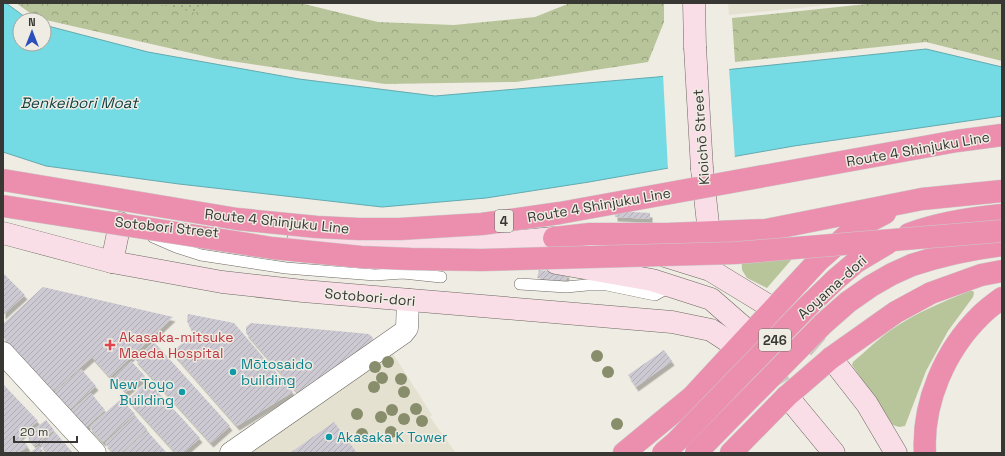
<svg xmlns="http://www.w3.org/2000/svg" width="1005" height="456" font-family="'Space Grotesk',sans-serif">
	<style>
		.built { fill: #e5e1d1 }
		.grass { fill: #b8c59a }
		.forest { fill: url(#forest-crowns) }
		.garden { fill: url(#garden-dots) }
		.water { fill: #74dbe4; stroke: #62aaaf }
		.pier { fill: #efece3 }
		.building { fill: url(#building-hatch); filter: url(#shadow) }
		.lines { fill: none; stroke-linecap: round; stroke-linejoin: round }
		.secondary-tunnel { stroke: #cac8c0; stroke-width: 22; stroke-dasharray: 22 11; stroke-linecap: butt }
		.lane-casing { stroke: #6c6961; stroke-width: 12 }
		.street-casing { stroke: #6c6961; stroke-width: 23 }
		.secondary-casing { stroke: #6c6961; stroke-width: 23 }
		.highway-casing { stroke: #cbcbca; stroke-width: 23 }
		.lane { stroke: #fff; stroke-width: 11 }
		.street { stroke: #fff; stroke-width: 22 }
		.secondary { stroke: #f9dde7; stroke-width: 22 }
		.highway { stroke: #ec8fae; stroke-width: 22 }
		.secondary-bridge-casing { stroke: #6c6961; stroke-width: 23; stroke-linecap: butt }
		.highway-bridge-casing { stroke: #cbcbca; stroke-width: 23; stroke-linecap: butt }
		.secondary-bridge { stroke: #f9dde7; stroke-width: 22 }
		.highway-bridge { stroke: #ec8fae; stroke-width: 22 }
		.tree { fill: #888d6b }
		.health-dot { fill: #e0444e; stroke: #efece3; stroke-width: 1.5 }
		.culture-dot { fill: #0f9aa8; stroke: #efece3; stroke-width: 1.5 }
		.labels { text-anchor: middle; stroke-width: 3; stroke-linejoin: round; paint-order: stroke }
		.shield { fill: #efece3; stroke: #6f6d68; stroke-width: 1 }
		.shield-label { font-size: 13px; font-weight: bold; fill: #383733 }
		.street-label { font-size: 14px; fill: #383733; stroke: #efece3 }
		.health-label { font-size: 14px; fill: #be3a42; stroke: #efece3; text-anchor: start }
		.culture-label { font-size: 14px; fill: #0d838f; stroke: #efece3; text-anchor: start }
		.water-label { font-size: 15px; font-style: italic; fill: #124246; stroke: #efece3 }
	</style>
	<defs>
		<pattern id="forest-crowns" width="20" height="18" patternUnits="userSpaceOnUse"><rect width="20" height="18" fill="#b8c59a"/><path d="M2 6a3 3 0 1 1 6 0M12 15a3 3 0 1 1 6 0" fill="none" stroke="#97a17e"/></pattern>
		<pattern id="garden-dots" width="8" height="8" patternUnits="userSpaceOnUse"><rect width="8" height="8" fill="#b8c59a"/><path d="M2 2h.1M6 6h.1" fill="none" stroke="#97a17e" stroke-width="1.8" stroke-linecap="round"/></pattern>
		<pattern id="building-hatch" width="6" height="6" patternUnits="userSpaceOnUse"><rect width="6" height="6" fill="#cdc9d2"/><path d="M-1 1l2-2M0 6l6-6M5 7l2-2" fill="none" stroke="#b1adb5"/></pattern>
		<filter id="shadow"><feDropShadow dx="2.5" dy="4.5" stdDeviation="0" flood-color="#0004"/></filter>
	</defs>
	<rect width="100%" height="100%" fill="#efece3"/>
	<g class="built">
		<path d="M728 3H848L729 15Z"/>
		<path d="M390 349 432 415 430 417 456 453H242Z"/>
	</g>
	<g class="grass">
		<path d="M811 237 767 288 747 278 742 270 741 245Z"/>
		<path d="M969 291H973L974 293 973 297 948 331 926 371 905 426 899 427 893 425 854 368 852 365 853 362C866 351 878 339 891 330 915 313 943 302 969 291Z"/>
	</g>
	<g class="forest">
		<path d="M16 3H300L378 22 454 25 535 17 570 3H664V22L648 62 516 82 385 84 217 59 37 18Z"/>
		<path d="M876 3 1002 4V61L926 42 735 62 732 18Z"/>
	</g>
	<path class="garden" d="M154 3H200L196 13Z"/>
	<path class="water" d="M3 3H6L29 20H20V44H44V25L148 52 299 79 435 96 657 77 926 49 1002 67V116L794 146 589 182 486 198 382 207 179 184 46 166 3 152Z"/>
	<path class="pier" d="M729 67 735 159 668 170 663 74Z"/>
	<g class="building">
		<path d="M615 211 650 213V219L615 217Z"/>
		<path d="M539 270 567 273 566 282 537 278Z"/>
		<path d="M3 273 25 295 3 315Z"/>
		<path d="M43 287 173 317 110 377 92 357 53 392 3 337V324Z"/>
		<path d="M188 314 234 323 293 392 237 426 172 352 193 334 187 321Z"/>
		<path d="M251 323 369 334 373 338 372 343 297 392 246 333V327Z"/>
		<path d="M154 342 230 426 211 443 135 359Z"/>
		<path d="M664 350 672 361 636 387 628 375Z"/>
		<path d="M131 361 145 376 126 392 113 378Z"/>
		<path d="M81 369 96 386 69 410 54 393Z"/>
		<path d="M148 381 200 438 183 453H176L128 400Z"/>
		<path d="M3 384 38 421 20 436 28 447 17 453H3Z"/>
		<path d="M91 393 105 410 86 427 71 411Z"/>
		<path d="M121 399 135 414 103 442 89 427Z"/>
		<path d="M135 416 147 429 121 453H113L105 443Z"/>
		<path d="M46 420 54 430 35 446 26 435Z"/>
		<path d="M334 422 357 453H290Z"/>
		<path d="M147 431 167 453H123Z"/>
		<path d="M55 432 73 453H48L40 444Z"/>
		<path d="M39 446 44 453H29Z"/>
	</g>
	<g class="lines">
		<g class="secondary-tunnel">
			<path d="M777 311 831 358"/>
			<path d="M752 337 787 396"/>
		</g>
		<defs>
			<g id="lane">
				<path d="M153 237 176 247 201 255 286 268 375 275 403 273 441 277"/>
				<path d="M520 284 566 287 587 285H607L655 295 671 286"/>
			</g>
			<g id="street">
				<path d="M3 353 95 453"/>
				<path d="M231 453 403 333 407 328 408 300"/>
			</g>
			<g id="secondary">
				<path d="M694 3 695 47"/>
				<path d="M702 169 709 233 710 251"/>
				<path d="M3 233 112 262 222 282 303 291 672 322 711 330 737 347"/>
				<path d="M298 240 369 247H429L498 243 554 238 631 250"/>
				<path d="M665 256 710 270 774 309"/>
				<path d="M112 262 120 223"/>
				<path d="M556 263 652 280 711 299 750 333"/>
				<path d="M831 358 867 404 896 453"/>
				<path d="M787 396 834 453"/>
			</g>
			<g id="highway">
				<path d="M909 234C939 223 970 218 1002 215"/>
				<path d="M554 238 590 234H668L766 230 922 199 1002 191"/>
				<path d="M912 265C942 255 970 249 1002 245"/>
				<path d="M624 453 692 397 818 261 853 230 885 213"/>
				<path d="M731 453 787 396 831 358 896 312 931 293 981 275 1002 271"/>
				<path d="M925 453C922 403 945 350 981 315 987 309 995 303 1002 298"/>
			</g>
		</defs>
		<use href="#lane" class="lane-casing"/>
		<use href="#street" class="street-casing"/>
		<use href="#secondary" class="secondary-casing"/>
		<use href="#highway" class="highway-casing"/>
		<use href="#lane" class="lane"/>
		<use href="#street" class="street"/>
		<use href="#secondary" class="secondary"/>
		<use href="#highway" class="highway"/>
		<defs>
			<path id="secondary-bridge" d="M695 47 702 169"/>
			<g id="highway-bridge">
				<path d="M3 180 237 219 317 227 359 229H400L482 224 560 213 957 141 1002 135"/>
				<path d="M3 206 272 248 361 257 411 259 482 260 735 253 1002 231"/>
				<path d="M663 453 677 441 807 307 836 279 856 262 888 243"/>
				<path d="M696 453 823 324 848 302 871 286 892 274 912 265"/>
			</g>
		</defs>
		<use href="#secondary-bridge" class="secondary-bridge-casing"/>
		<use href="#highway-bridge" class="highway-bridge-casing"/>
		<use href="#secondary-bridge" class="secondary-bridge"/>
		<use href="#highway-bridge" class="highway-bridge"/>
	</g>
	<g class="tree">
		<circle cx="597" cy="356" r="6"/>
		<circle cx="388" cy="362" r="6"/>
		<circle cx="375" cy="367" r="6"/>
		<circle cx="608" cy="372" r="6"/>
		<circle cx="382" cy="378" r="6"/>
		<circle cx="401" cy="379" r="6"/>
		<circle cx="374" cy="387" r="6"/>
		<circle cx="404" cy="392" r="6"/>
		<circle cx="416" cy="409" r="6"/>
		<circle cx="392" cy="410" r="6"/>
		<circle cx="357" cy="414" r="6"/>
		<circle cx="381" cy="417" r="6"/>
		<circle cx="404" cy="419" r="6"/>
		<circle cx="422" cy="421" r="6"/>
		<circle cx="617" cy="424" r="6"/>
		<circle cx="391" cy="432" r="6"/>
		<circle cx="362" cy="434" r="6"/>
	</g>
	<path class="health-dot" d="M108 339h4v4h4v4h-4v4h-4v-4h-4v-4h4z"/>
	<g class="culture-dot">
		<circle cx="233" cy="372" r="4"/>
		<circle cx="182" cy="392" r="4"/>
		<circle cx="329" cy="437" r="4"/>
	</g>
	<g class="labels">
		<g class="shield">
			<rect x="495" y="210" width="18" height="22" rx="3"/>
			<rect x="759" y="329" width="32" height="22" rx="3"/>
		</g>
		<g class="shield-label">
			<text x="504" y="226">4</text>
			<text x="775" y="345">246</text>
		</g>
		<g class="street-label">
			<text transform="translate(701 137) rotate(-94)" y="5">Kioichō Street</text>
			<text transform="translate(918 149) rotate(-10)" y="5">Route 4 Shinjuku Line</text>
			<text transform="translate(599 205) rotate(-10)" y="5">Route 4 Shinjuku Line</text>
			<text transform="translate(277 221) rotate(6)" y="5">Route 4 Shinjuku Line</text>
			<text transform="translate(167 227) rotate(6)" y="5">Sotobori Street</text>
			<text transform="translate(832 287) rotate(-42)" y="5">Aoyama-dori</text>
			<text transform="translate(370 297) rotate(5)" y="5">Sotobori-dori</text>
		</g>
		<g class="health-label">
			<text x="119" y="342">Akasaka-mitsuke<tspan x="119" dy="16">Maeda Hospital</tspan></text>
		</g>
		<g class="culture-label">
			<text x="241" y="369">Mōtosaido<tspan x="241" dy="16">building</tspan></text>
			<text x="174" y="389" text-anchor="end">New Toyo<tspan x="174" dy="16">Building</tspan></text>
			<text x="337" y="442">Akasaka K Tower</text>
		</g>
		<g class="water-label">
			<text x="79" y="108">Benkeibori Moat</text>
		</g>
	</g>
	<rect width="1005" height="456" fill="none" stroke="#383733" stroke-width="8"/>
	<g transform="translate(32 32)"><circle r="19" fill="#efece3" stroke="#a6a49d"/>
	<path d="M0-3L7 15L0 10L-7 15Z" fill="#2b4ebd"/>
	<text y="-6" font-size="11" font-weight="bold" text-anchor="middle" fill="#383733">N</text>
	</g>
	<path d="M14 436v6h63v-6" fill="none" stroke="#383733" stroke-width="2"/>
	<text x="20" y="436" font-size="12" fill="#383733" stroke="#efece3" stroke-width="3" paint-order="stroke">20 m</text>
</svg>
